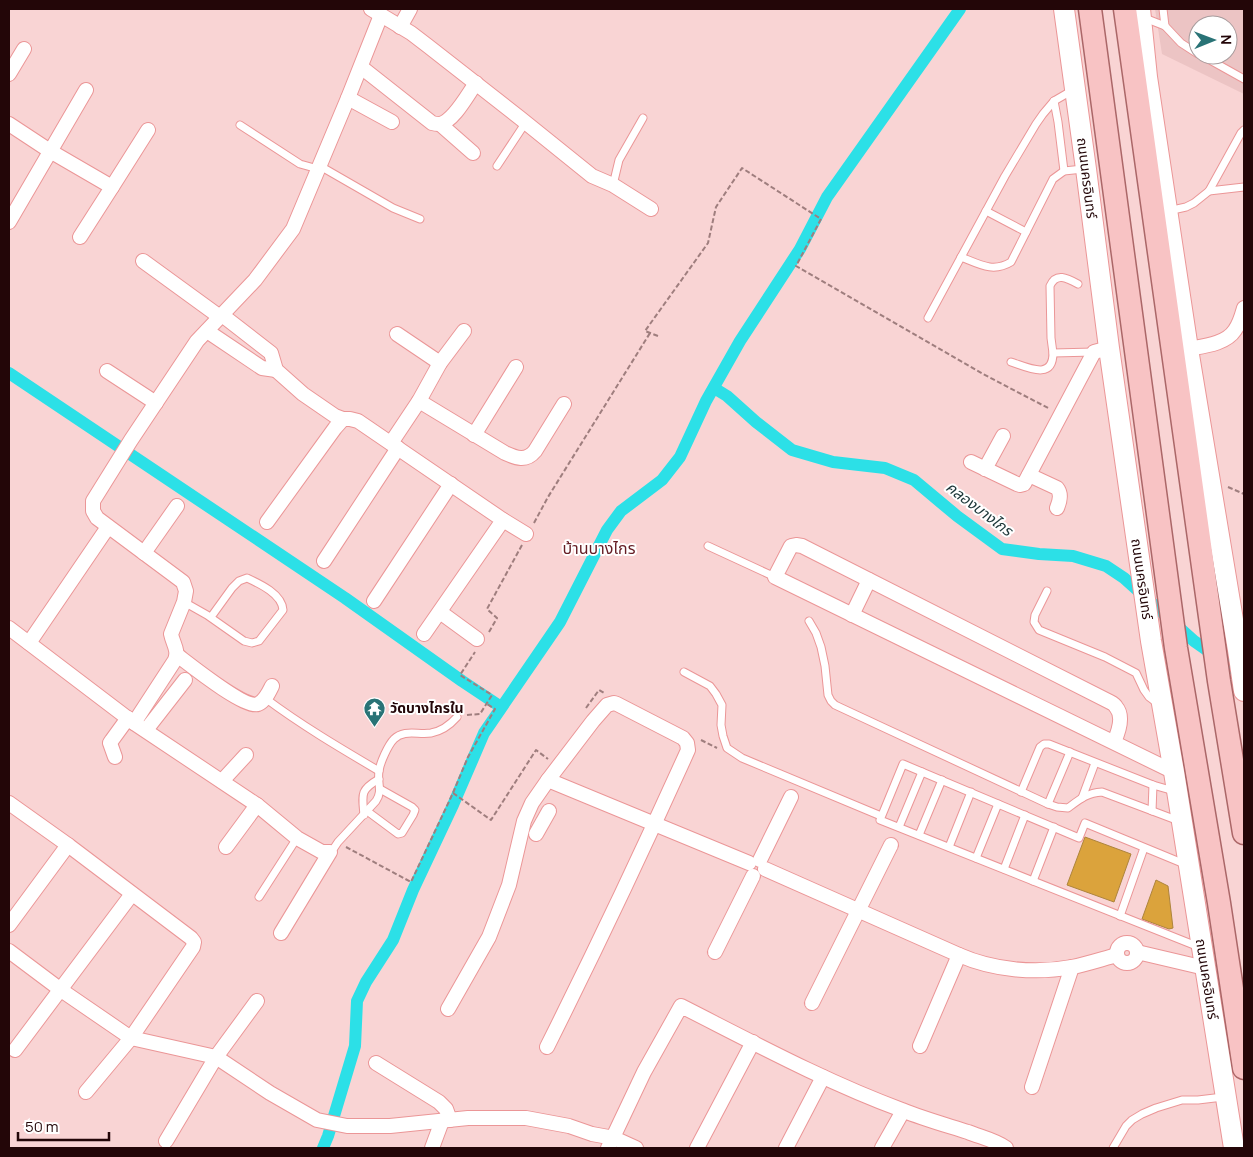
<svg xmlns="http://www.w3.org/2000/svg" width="1253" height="1157" font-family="Manrope,'Noto Sans Thai',sans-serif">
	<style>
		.built { fill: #ecc4c4; fill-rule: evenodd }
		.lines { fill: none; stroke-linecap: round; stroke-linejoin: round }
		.canal { stroke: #2ce0e7; stroke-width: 12 }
		.building { fill: #dba33c; stroke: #ad843c }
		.lane-casing { stroke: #eb9697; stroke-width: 9 }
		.street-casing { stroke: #eb9697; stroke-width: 16 }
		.secondary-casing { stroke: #eb9697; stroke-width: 22 }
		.primary-casing { stroke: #ab6768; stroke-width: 25 }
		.path { stroke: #9f7e7e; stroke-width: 2; stroke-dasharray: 5 2.5; stroke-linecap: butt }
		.lane { stroke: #fff; stroke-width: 7 }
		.street { stroke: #fff; stroke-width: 14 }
		.secondary { stroke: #fff; stroke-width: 20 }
		.primary { stroke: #f8c3c4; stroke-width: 22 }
		.labels { text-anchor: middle; stroke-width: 4; stroke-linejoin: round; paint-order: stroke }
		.street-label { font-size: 14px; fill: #230608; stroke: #fff }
		.poi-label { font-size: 14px; font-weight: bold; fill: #230608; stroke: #fff; text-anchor: start }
		.water-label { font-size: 15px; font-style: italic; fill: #1c3638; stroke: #fff }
		.quarter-label { font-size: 16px; fill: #651d24; stroke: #fff }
	</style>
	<rect width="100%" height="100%" fill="#f9d4d4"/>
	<path class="built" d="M1155 9H1244V94L1162 54ZM1198 25H1228V55H1198Z"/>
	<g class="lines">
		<g class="canal">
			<path d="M9 373 345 598 462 681 501 707"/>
			<path d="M714 388 727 396 756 422 792 450 833 462 885 468 914 480 957 516 1002 549 1039 554 1073 556 1106 566 1124 578 1194 641 1244 676"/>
			<path d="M323 1148 328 1136 355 1046 357 1001 366 982 393 940 413 890 453 805 484 733 560 622 607 530 621 511 662 480 680 457 706 401 740 341 800 249 827 197 960 9"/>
		</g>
	</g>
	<g class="building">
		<path d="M1085 837 1131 854 1114 902 1067 885Z"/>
		<path d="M1156 880 1168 886 1173 928 1169 929 1142 919Z"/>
	</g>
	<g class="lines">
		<defs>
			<g id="lane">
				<path d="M1163 9 1165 26 1181 43 1198 54"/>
				<path d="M1142 17 1165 26"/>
				<path d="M1201 55 1244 79"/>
				<path d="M1054 101 1058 122 1064 171"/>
				<path d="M240 125 300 164 318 169"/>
				<path d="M320 166 393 208 420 219"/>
				<path d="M497 166 526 122"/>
				<path d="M613 185 619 160 643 118"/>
				<path d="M1209 191 1244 187"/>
				<path d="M986 211 1026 232"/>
				<path d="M1168 211 1186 207 1194 203 1209 191 1241 133 1244 130"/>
				<path d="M961 257C979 264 993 273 1011 262L1053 179 1064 171 1083 169"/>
				<path d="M1078 284C1067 278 1056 272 1050 286L1051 338 1053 353 1094 352"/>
				<path d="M928 318 1005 176 1036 124 1043 114 1054 101 1073 90"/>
				<path d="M1011 362C1027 367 1053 381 1053 353"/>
				<path d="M708 546 775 577"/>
				<path d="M1047 591 1035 615 1034 622 1039 630 1105 657 1136 673 1144 690 1149 697 1157 703"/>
				<path d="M184 602 207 615 244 641 252 643 259 641 283 610C282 594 260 584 247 578L239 581 232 588 211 617"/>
				<path d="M809 621 816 633 821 647 825 666 828 695 831 701 835 705 1048 804 1057 807 1068 808C1080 799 1087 793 1102 792L1179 821"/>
				<path d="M684 672 710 686 716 694 722 705 721 725 723 736 727 748 742 758 881 816"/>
				<path d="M265 698C301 725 340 748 379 771"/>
				<path d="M1021 792 1040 747 1044 744H1049L1153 785 1174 791"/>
				<path d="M1082 798 1095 763"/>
				<path d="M1048 804 1070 752"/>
				<path d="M367 811 398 834 402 833 413 815 415 810 412 807 380 789"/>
				<path d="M1152 811 1153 785"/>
				<path d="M364 815C362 794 360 790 379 779"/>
				<path d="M899 827 922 772"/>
				<path d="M919 835 942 780"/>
				<path d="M949 847 971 792"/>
				<path d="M330 852 334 848 338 842 376 801C383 791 377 783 379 771 380 763 388 745 394 739 404 729 418 735 431 733 442 731 450 725 457 717"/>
				<path d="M976 858 998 804"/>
				<path d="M1187 865 1085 823 1079 838 903 764 880 820 1199 947"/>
				<path d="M1004 869 1025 815"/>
				<path d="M1033 881 1054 827"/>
				<path d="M259 897 297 838"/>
				<path d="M1120 916 1144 848"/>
				<path d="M1113 1148 1126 1126 1132 1120 1142 1114 1156 1108 1182 1100H1198L1223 1097"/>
			</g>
			<g id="street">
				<path d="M371 9 411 33 428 46 520 118 592 176 613 185 651 209"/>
				<path d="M400 27 410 9"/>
				<path d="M361 67 432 123C435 124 437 124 440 124 454 121 468 94 476 83"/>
				<path d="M9 74 24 49"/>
				<path d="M348 98 392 122"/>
				<path d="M9 124 50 151 112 187 148 130"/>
				<path d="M440 124 473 153"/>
				<path d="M9 222 86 90"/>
				<path d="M80 237 112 187"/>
				<path d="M143 261 220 317"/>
				<path d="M222 315 271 353 276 370 303 394 335 416 343 419H350L358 421 503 520 424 634"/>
				<path d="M207 331 262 368 276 370"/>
				<path d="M397 334 440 363"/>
				<path d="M1188 349C1204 346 1226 344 1235 330 1240 323 1242 315 1244 308"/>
				<path d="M107 371 156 403"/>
				<path d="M419 401 505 453C516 458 526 462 535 451L564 404"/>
				<path d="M474 435 516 367"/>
				<path d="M391 443 419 401 440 363 464 331"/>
				<path d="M971 462 1017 484 1020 485 1024 484 1094 352 1109 348"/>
				<path d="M985 469 1003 436"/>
				<path d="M1029 475 1057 488C1062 494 1060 501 1057 508"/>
				<path d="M503 520 526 534"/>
				<path d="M267 522 335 428 343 419"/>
				<path d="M144 553 177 506"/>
				<path d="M324 561 398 448"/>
				<path d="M374 601 451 484"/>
				<path d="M440 612 477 639"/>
				<path d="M852 615 869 580"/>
				<path d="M9 628 134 723 257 805 297 838 322 852H330L281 933"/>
				<path d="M29 643 108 527"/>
				<path d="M177 655C189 664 245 709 258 704 265 701 269 692 272 686"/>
				<path d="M134 723 175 660C179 650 173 644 171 634L184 602 186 591 183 582 97 518 93 511V501L131 440 197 341 255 280 293 229 348 98 381 15"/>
				<path d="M146 730 185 680"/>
				<path d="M1114 742C1118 733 1124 716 1116 707 1115 705 1112 703 1110 702L802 546 796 545 791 546 775 577 1174 772"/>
				<path d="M115 757 110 743 112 740 128 718"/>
				<path d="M548 780 749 863"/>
				<path d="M222 781 246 755"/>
				<path d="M9 803 68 845 191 938 194 942 193 947 131 1038 86 1092"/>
				<path d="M536 834 549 811"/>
				<path d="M226 847 257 805"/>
				<path d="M760 860 791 797"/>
				<path d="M765 869 959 955C993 970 1035 974 1072 967 1087 964 1102 959 1117 955"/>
				<path d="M9 925 68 845"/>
				<circle cx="1127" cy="953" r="10"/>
				<path d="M9 951 61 990 131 1038 216 1057 270 1093 317 1120 347 1126H390L468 1118H526L569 1126 592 1134 614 1138 636 1148"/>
				<path d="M715 952 753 876"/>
				<path d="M1137 952 1205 968"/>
				<path d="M812 1003 891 845"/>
				<path d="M448 1009 489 937 509 885 524 821 532 803 548 780 593 721 607 705 614 703 617 704 683 738 687 743 688 750C643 850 596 949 547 1047"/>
				<path d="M920 1046 959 955"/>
				<path d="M15 1050 132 894"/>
				<path d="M376 1063 439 1102 446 1109 450 1120"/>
				<path d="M1032 1087 1072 967"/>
				<path d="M166 1141 216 1057 257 1001"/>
				<path d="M432 1148 442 1121"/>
				<path d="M608 1148 644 1072 681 1006C754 1043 826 1082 902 1110 924 1119 946 1125 968 1132 980 1137 995 1140 1006 1148"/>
				<path d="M697 1148 753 1042"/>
				<path d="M786 1148 823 1077"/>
				<path d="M882 1148 903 1111"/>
			</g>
			<g id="secondary">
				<path d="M1064 9 1086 169 1109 348 1151 641 1174 772 1234 1148"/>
				<path d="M1140 9 1147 77 1188 349 1238 650 1244 691"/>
			</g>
			<g id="primary">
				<path d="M1090 9 1176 648 1219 903 1244 1068"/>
				<path d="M1125 9 1219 681 1244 833"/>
			</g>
		</defs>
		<use href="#lane" class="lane-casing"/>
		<use href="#street" class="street-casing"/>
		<use href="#secondary" class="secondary-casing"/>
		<use href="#primary" class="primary-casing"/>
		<g class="path">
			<path d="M658 336 645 331 708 243 716 207 742 168 821 219 796 266 983 374 1050 409"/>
			<path d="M1228 487 1244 494"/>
			<path d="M534 523 548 497 650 333"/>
			<path d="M489 632 497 618 487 609 522 545"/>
			<path d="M586 708 599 690 604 693"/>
			<path d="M467 715 480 714 492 695 460 675 475 652"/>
			<path d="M701 740 717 748"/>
			<path d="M453 793 491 820 536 750 548 759"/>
			<path d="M346 847 411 882 453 793 468 757 495 709 487 704"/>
		</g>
		<use href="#lane" class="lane"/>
		<use href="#street" class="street"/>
		<use href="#secondary" class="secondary"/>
		<use href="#primary" class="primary"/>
	</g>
	<defs>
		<symbol id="temple-pin" viewBox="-11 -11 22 30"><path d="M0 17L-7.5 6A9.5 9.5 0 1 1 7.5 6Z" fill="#297376" stroke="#fff"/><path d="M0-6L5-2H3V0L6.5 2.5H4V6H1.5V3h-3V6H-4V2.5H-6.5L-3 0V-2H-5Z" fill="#fff"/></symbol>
	</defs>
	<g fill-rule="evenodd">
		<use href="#temple-pin" x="362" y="696" width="25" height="34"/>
	</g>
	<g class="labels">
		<g class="street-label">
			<text transform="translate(1087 178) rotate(83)" y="5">ถนนนครอินทร์</text>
			<text transform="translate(1142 579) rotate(82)" y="5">ถนนนครอินทร์</text>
			<text transform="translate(1207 979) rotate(81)" y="5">ถนนนครอินทร์</text>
		</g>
		<g class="poi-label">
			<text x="390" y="713">วัดบางไกรใน</text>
		</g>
		<g class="water-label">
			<text transform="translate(979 509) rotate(37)" y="5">คลองบางไกร</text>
		</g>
		<g class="quarter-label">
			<text x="599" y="554">บ้านบางไกร</text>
		</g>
	</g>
	<rect width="1253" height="1157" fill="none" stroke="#230608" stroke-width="20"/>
	<g transform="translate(1213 40) rotate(89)"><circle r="24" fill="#ffffff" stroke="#a79b9c"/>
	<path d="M0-4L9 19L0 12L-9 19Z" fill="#297376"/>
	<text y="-8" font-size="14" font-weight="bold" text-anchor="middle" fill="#230608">N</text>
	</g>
	<path d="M18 1132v8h91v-8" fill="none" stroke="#230608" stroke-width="2.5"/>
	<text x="25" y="1132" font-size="15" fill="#230608" stroke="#ffffff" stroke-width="4" paint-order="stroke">50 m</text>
</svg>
